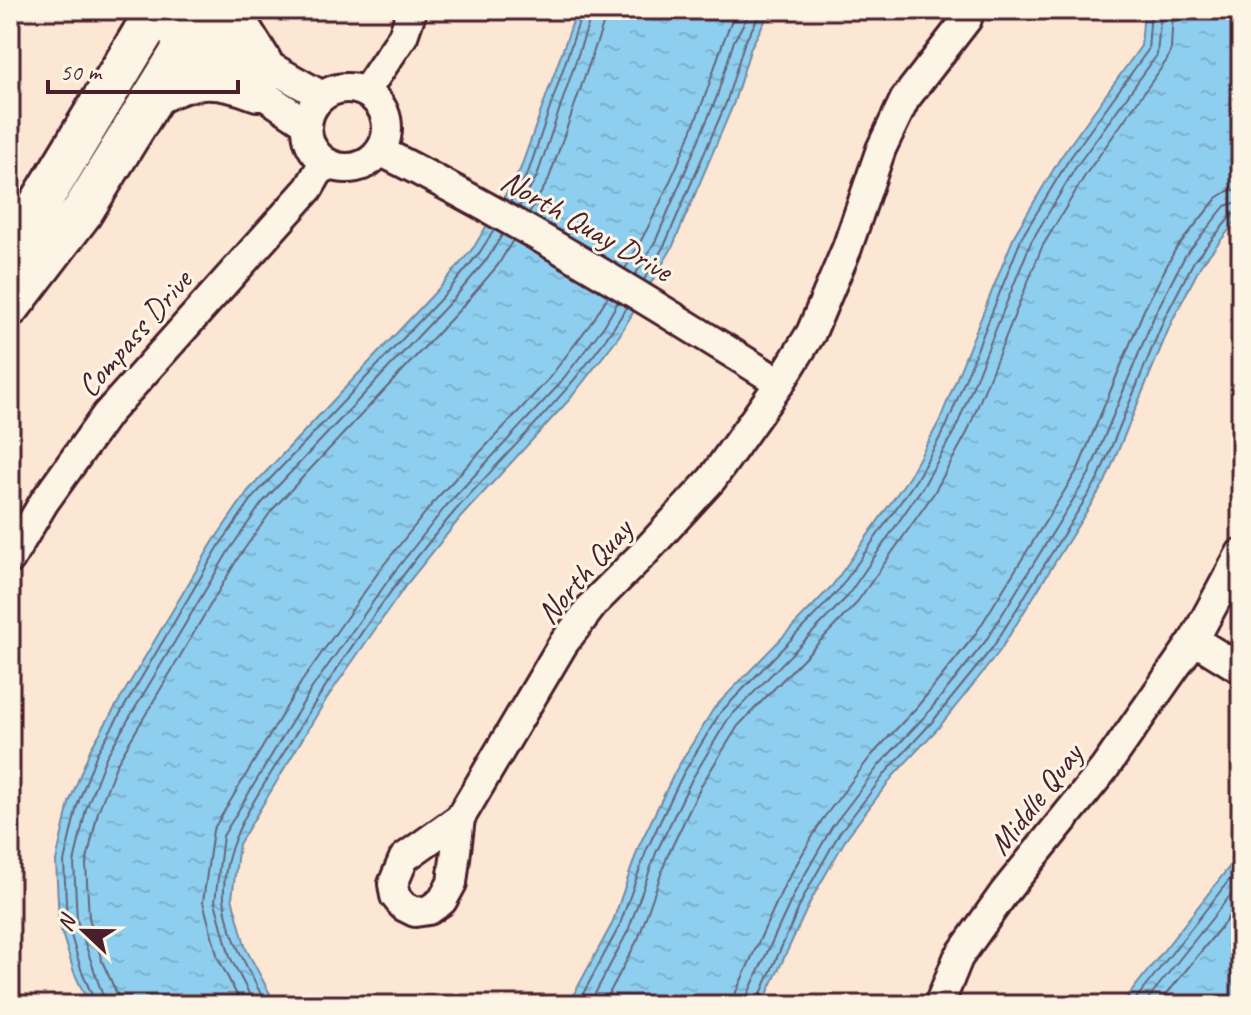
<svg xmlns="http://www.w3.org/2000/svg" width="1251" height="1015" font-family="Caveat,sans-serif">
	<style>
		.water { fill: url(#water-ripples); stroke: #7389a1; stroke-width: 2 }
		.lines { fill: none; stroke-linecap: round; stroke-linejoin: round }
		.shore { stroke: #656579; stroke-width: 2 }
		.street-casing { stroke: #4a1f2b; stroke-width: 34 }
		.secondary-casing { stroke: #4a1f2b; stroke-width: 46 }
		.street { stroke: #fcf5e5; stroke-width: 28 }
		.secondary { stroke: #fcf5e5; stroke-width: 40 }
		.labels { text-anchor: middle; stroke-width: 6; stroke-linejoin: round; paint-order: stroke }
		.street-label { font-size: 32px; fill: #4a1f2b; stroke: #fcf5e5 }
	</style>
	<defs>
		<pattern id="water-ripples" width="26" height="14" patternUnits="userSpaceOnUse" patternTransform="scale(2)"><rect width="26" height="14" fill="#8ecfef"/><path d="M2 4q2-2 4 0t4 0M15 11q2-2 4 0t4 0" fill="none" stroke="#7cb1cd"/></pattern>
	</defs>
	<rect width="100%" height="100%" fill="#fce7d4"/>
	<filter id="ink" filterUnits="userSpaceOnUse"><feTurbulence type="fractalNoise" baseFrequency=".0125" numOctaves="2"/><feDisplacementMap in="SourceGraphic" scale="16" xChannelSelector="R" yChannelSelector="G"/><feConvolveMatrix kernelMatrix="1 2 1 2 8 2 1 2 1" color-interpolation-filters="sRGB"/></filter>
	<g filter="url(#ink)">
		<g class="water">
			<path d="M577 10H771L751 47 733 105 672 248 619 336 569 400 460 518 406 585 327 698 239 844 232 898 246 949 276 1005H89L74 972 59 923 56 861 69 803 90 750 213 542 248 491 442 285 474 247 520 170Z"/>
			<path d="M1144 10H1241V215L1201 265 1172 321 1105 482 999 652 939 727 894 775 847 837 811 900 762 1005H568L612 924 639 846 676 770 714 708 832 586 909 477 939 422 1015 234 1061 157 1141 46Z"/>
			<path d="M1241 852V1005H1121Z"/>
		</g>
		<g class="lines">
			<g class="shore">
				<path d="M510 202 528 173 583 10"/>
				<path d="M519 207 537 176 593 10"/>
				<path d="M529 213 548 181 604 22 605 10"/>
				<path d="M625 269C657 215 683 155 705 96 716 66 722 38 737 10"/>
				<path d="M635 275 656 240 716 99 734 41 751 10"/>
				<path d="M644 280 665 244 726 103 744 44 762 10"/>
				<path d="M96 1005 81 969 67 922 64 862 77 806 97 753 219 546 254 496 448 291 480 252 494 230"/>
				<path d="M106 1005 77 920 74 863 86 809 106 757 228 552 262 503 455 297 488 258 502 235"/>
				<path d="M118 1005 117 994 102 961 89 918 86 864 98 812 117 763 238 558 272 510 464 305 498 265 513 240"/>
				<path d="M242 1005 218 958 203 902 213 830 302 681 382 567 437 498 547 381 594 319 608 296"/>
				<path d="M255 1005 230 957 215 902 223 836 312 688 392 575 446 506 556 388 604 326 618 302"/>
				<path d="M267 1005C251 975 226 933 224 898 221 844 256 798 283 754 334 670 390 586 455 511 514 444 580 384 627 307"/>
				<path d="M577 1005 619 927 647 849 683 774 720 713 838 591 916 480 947 425 1022 237 1068 161 1148 50 1151 10"/>
				<path d="M589 1005 628 931 656 853 692 779 728 719 846 598 924 485 956 428 1031 242 1076 167 1157 55 1161 10"/>
				<path d="M603 1005 639 937 667 857 702 784 738 726 855 605 934 493 967 433 1042 247 1086 174 1167 60 1171 49 1173 10"/>
				<path d="M734 1005 736 992 784 886 822 820 871 756 917 707 975 635 1078 469 1144 310 1175 250 1217 198 1228 191 1241 189"/>
				<path d="M746 1005 747 996 795 892 832 827 880 764 926 715 985 642 1089 474 1155 314 1185 256 1225 206 1241 201"/>
				<path d="M756 1005 804 896 840 832 888 770 933 721 993 647 1098 479 1165 317 1194 261 1232 215 1241 211"/>
				<path d="M1131 1005 1241 865"/>
				<path d="M1143 1005 1241 882"/>
				<path d="M1158 1005 1241 902"/>
			</g>
			<defs>
				<g id="street">
					<path d="M170 10 322 96"/>
					<path d="M171 33 306 123"/>
					<circle cx="347" cy="128" r="40"/>
					<path d="M365 92 403 36 412 10"/>
					<path d="M380 151C518 220 649 301 780 383"/>
					<path d="M10 559 44 502 107 414 309 188 324 162"/>
					<path d="M1194 640 1241 669"/>
					<path d="M460 818 452 883 442 901 429 910 415 912 403 906 395 896 393 884 404 858 460 818 563 644 595 602 645 552 712 479 780 383 811 333 847 248 881 149 905 99 967 19"/>
					<path d="M939 1005 958 958 1004 893 1104 769 1194 640 1241 553"/>
				</g>
				<g id="secondary">
					<path d="M236 10 241 30 261 62"/>
					<path d="M156 94C193 74 219 75 258 90"/>
					<path d="M10 253 157 10"/>
					<path d="M10 306 82 212 207 10"/>
				</g>
			</defs>
			<use href="#street" class="street-casing"/>
			<use href="#secondary" class="secondary-casing"/>
			<use href="#street" class="street"/>
			<use href="#secondary" class="secondary"/>
		</g>
	</g>
	<g class="labels">
		<g class="street-label">
			<text transform="translate(587 225) rotate(30)" y="11">North Quay Drive</text>
			<text transform="translate(134 333) rotate(-49)" y="11">Compass Drive</text>
			<text transform="translate(584 571) rotate(-49)" y="11">North Quay</text>
			<text transform="translate(1035 799) rotate(-52)" y="11">Middle Quay</text>
		</g>
	</g>
	<rect width="1251" height="1015" fill="none" stroke="#fcf5e5" stroke-width="40"/>
	<rect x="20" y="20" width="1211" height="975" fill="none" stroke="#4a1f2b" stroke-width="3" filter="url(#ink)"/>
	<g transform="translate(84 931) rotate(292)" stroke="#fcf5e5" stroke-width="6" paint-order="stroke">
	<path d="M0-6L14 30L0 20L-14 30Z" fill="#4a1f2b"/>
	<text y="-12" font-size="22" font-weight="bold" text-anchor="middle" fill="#4a1f2b">N</text>
	</g>
	<path d="M48 80v12h190v-12" fill="none" stroke="#4a1f2b" stroke-width="4"/>
	<text x="60" y="80" font-size="24" fill="#4a1f2b" stroke="#fcf5e5" stroke-width="6" paint-order="stroke">50 m</text>
</svg>
